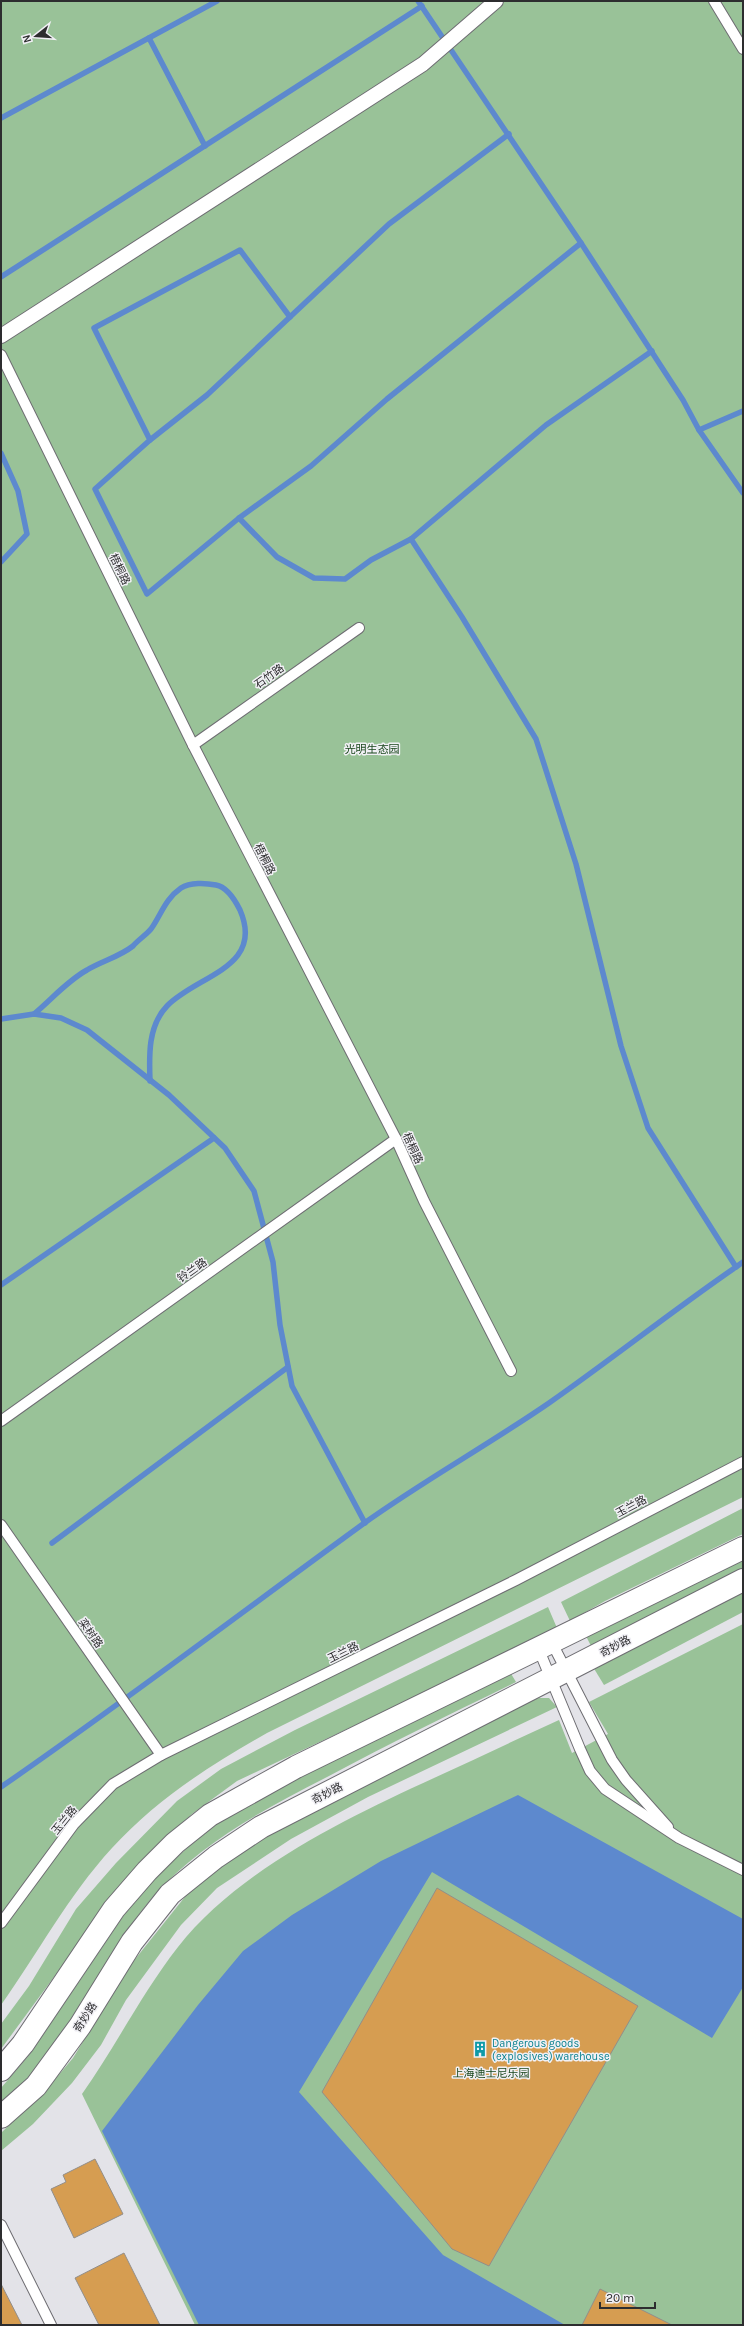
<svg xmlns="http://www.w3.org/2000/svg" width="744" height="2326" font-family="Karla,'Noto Sans SC',sans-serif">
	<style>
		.green { fill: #99c298 }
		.water { fill: #5d89ce }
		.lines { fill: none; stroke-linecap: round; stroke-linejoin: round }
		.stream { stroke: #5d89ce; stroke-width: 5.5 }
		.building { fill: #d69d51; stroke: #928e8a }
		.service-casing { stroke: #6e6d72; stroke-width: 12 }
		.pedestrian-casing { stroke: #6e6d72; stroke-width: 16 }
		.tertiary-casing { stroke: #6e6d72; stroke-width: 24 }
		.service { stroke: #fff; stroke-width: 10 }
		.pedestrian { stroke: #fff; stroke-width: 14 }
		.tertiary { stroke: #fff; stroke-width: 22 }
		.labels { text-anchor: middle; stroke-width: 3; stroke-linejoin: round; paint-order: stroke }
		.street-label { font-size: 11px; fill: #2d2d2f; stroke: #f1f0f5 }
		.park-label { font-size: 11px; fill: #18461b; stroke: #f1f0f5 }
		.culture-label { font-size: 11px; fill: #0d838f; stroke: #f1f0f5; text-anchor: start }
	</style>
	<rect width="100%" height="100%" fill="#e3e3e8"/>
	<g class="green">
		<path d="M1 1H743V1497L267 1733C210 1765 156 1800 112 1848 68 1896 38 1953 1 2005Z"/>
		<path d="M743 1508V1534L605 1601 570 1621 561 1602Z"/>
		<path d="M743 1557V1569L592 1648 586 1636Z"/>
		<path d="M743 1589V1612L604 1685 593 1667Z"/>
		<path d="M548 1607 557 1628 453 1679 237 1781 192 1814 147 1857 115 1894 1 2049V2024L29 1986 76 1909 116 1863 177 1801 221 1769 295 1730Z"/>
		<path d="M743 1624V2325H195L82 2094C116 2046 142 1993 178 1947 238 1870 347 1818 434 1778 476 1759 517 1739 559 1720L572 1753 608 1734 589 1702Z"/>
		<path d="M510 1672 516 1682C453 1713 390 1743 329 1776 265 1809 201 1842 152 1898 109 1948 84 2012 43 2064 31 2078 15 2092 1 2104V2088L30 2054 126 1912 154 1878 206 1831 255 1799Z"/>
		<path d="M539 1698H549L557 1707 368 1797 291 1839 217 1888 181 1925 126 2000 101 2045 72 2083 33 2124 1 2151V2133L51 2084 73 2058 128 1968 192 1888 251 1840 514 1708Z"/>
	</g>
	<path class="water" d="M518 1795 743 1919V1987L712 2038 432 1872 299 2092 443 2255 565 2325H199L102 2131 198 2005 243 1951 292 1915 381 1861Z"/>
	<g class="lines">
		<g class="stream">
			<path d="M418 1 581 243 683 400 699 430 743 493"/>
			<path d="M149 38 205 146"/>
			<path d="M1 118 217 1"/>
			<path d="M1 277 422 6"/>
			<path d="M699 430 743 411"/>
			<path d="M150 440 207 395 389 224 509 134"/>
			<path d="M1 453 18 491 27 534 1 562"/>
			<path d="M239 518 311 466 387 399 581 243"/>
			<path d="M411 539 546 425 652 351"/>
			<path d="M34 1014C52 999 67 981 87 970 102 961 119 957 133 946 138 940 146 935 151 929 161 915 165 899 181 888 190 882 206 883 216 885 227 887 235 900 240 910 265 968 197 975 167 1006 148 1026 149 1055 150 1081"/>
			<path d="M1 1019 34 1014 61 1018 87 1030 169 1095 225 1148 254 1191 273 1262 280 1325 292 1386 365 1523"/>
			<path d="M736 1267 743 1262"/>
			<path d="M1 1285 214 1138"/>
			<path d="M52 1543 288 1367"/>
			<path d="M1 1787C124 1702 242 1612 363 1524 423 1481 488 1445 549 1403 612 1359 672 1311 736 1267L648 1128 621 1046 576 864 536 739 462 617 411 539 371 560 345 579 314 578 277 557 239 518 147 594 95 489 150 440 94 328 240 250 290 317"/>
		</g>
	</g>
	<g class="building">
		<path d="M437 1888 638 2006 489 2266 452 2249 322 2092Z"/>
		<path d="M95 2159 123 2214 74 2238 51 2189 66 2182 63 2175Z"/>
		<path d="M124 2253 160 2325H99L75 2278Z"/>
		<path d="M1 2284 22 2325H1Z"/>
		<path d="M600 2289 672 2325H582Z"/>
	</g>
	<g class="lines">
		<defs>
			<g id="service">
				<path d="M714 1 743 49"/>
				<path d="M1 355 193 745 396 1139 424 1201 511 1371"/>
				<path d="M193 745 359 628"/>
				<path d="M1 1421 396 1139"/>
				<path d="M1 1525 161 1755"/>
				<path d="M552 1643 612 1760 626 1780 668 1827"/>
				<path d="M539 1650 580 1749 590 1771 605 1789 679 1838 743 1870"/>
				<path d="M1 1923 74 1824 113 1784 161 1755 516 1580 743 1462"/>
				<path d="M1 2225 51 2325"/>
			</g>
			<path id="pedestrian" d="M1 336 423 64 496 1"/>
			<g id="tertiary">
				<path d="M1 2070 23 2044 114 1909 147 1871 175 1843 210 1815 296 1767 743 1548"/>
				<path d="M1 2117 36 2086 80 2026 132 1942 170 1894 216 1857 261 1827 743 1580"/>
			</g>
		</defs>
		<use href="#service" class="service-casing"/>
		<use href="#pedestrian" class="pedestrian-casing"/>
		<use href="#tertiary" class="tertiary-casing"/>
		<use href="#service" class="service"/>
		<use href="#pedestrian" class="pedestrian"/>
		<use href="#tertiary" class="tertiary"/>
	</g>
	<defs>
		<symbol id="building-bare" viewBox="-9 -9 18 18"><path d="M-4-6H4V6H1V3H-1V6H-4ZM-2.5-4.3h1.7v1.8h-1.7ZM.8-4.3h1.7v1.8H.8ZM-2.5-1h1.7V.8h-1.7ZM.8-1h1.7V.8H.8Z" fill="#0f9aa8" stroke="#f1f0f5" stroke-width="2.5" paint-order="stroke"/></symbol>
	</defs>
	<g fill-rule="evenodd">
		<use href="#building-bare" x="469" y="2038" width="22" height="22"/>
	</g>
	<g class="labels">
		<g class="street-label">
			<text transform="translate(120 569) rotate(64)" y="4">梧桐路</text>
			<text transform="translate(269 676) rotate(-35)" y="4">石竹路</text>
			<text transform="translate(265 859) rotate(63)" y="4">梧桐路</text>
			<text transform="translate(413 1148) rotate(65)" y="4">梧桐路</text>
			<text transform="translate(192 1270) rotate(-35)" y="4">铃兰路</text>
			<text transform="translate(631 1506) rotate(-28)" y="4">玉兰路</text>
			<text transform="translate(91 1633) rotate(55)" y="4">栾树路</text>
			<text transform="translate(615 1646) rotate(-28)" y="4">奇妙路</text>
			<text transform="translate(343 1652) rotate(-26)" y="4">玉兰路</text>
			<text transform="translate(327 1793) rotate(-27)" y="4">奇妙路</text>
			<text transform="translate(64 1820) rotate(-51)" y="4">玉兰路</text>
			<text transform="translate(85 2017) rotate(-57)" y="4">奇妙路</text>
		</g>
		<g class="park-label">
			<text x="372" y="753">光明生态园</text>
			<text x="491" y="2077">上海迪士尼乐园</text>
		</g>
		<g class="culture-label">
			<text x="492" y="2047">Dangerous goods<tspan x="492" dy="13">(explosives) warehouse</tspan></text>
		</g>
	</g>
	<rect width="744" height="2326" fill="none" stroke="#2d2d2f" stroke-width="4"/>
	<g transform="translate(36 36) rotate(253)" stroke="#f1f0f5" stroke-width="3" paint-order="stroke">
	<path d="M0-3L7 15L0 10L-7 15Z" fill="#2d2d2f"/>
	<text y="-6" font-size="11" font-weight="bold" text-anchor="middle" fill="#2d2d2f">N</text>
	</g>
	<path d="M600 2302v6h55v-6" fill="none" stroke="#2d2d2f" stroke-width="2"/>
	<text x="606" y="2302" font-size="12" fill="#2d2d2f" stroke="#f1f0f5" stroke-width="3" paint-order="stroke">20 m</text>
</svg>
